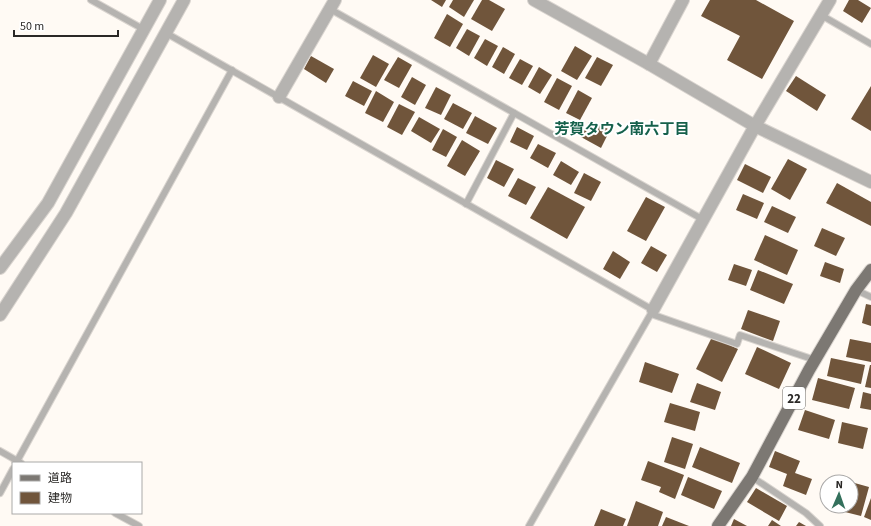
<svg xmlns="http://www.w3.org/2000/svg" width="871" height="526" font-family="'Source Sans 3','Noto Sans JP',sans-serif">
	<style>
		.building { fill: #70553b }
		.lines { fill: none; stroke-linecap: round; stroke-linejoin: round }
		.service-casing { stroke: #d9d4cf; stroke-width: 8 }
		.minor-casing { stroke: #d9d4cf; stroke-width: 14 }
		.tertiary-casing { stroke: #d9d4cf; stroke-width: 14 }
		.primary-casing { stroke: #d9d4cf; stroke-width: 14 }
		.service { stroke: #b5b3b0; stroke-width: 6 }
		.minor { stroke: #b5b3b0; stroke-width: 12 }
		.tertiary { stroke: #b5b3b0; stroke-width: 12 }
		.primary { stroke: #7c7873; stroke-width: 12 }
		.labels { text-anchor: middle; stroke-width: 4; stroke-linejoin: round; paint-order: stroke }
		.shield { fill: #fff; stroke: #6a6867; stroke-width: 1 }
		.shield-label { font-size: 13px; font-weight: bold; fill: #2a2826 }
		.neighbourhood-label { font-size: 15px; font-weight: bold; fill: #16614c; stroke: #fff }
	</style>
	<rect width="100%" height="100%" fill="#fffaf4"/>
	<g class="building">
		<path d="M431 0H446L442 7Z"/>
		<path d="M453 0H474L464 17 449 7Z"/>
		<path d="M482 0H489L505 9 492 31 471 19Z"/>
		<path d="M710 0H756L794 21 762 79 727 60 740 36 701 16Z"/>
		<path d="M849 0H858L871 8 862 23 843 11Z"/>
		<path d="M447 14 463 24 450 47 434 38Z"/>
		<path d="M467 29 480 36 469 56 456 48Z"/>
		<path d="M485 39 498 46 487 66 474 58Z"/>
		<path d="M575 46 592 56 577 80 561 71Z"/>
		<path d="M503 47 515 54 504 74 492 67Z"/>
		<path d="M373 55 389 64 376 87 360 78Z"/>
		<path d="M311 56 334 69 326 83 304 69Z"/>
		<path d="M398 57 412 65 399 88 384 80Z"/>
		<path d="M597 57 613 65 601 86 585 78Z"/>
		<path d="M520 59 533 66 522 85 509 78Z"/>
		<path d="M539 67 552 75 540 94 528 87Z"/>
		<path d="M796 76 826 95 817 111 786 91Z"/>
		<path d="M412 77 426 85 415 105 401 97Z"/>
		<path d="M557 78 572 86 559 110 544 102Z"/>
		<path d="M353 81 372 91 364 106 345 96Z"/>
		<path d="M871 86V131L851 119Z"/>
		<path d="M436 87 451 95 441 115 425 108Z"/>
		<path d="M578 90 592 98 580 120 566 113Z"/>
		<path d="M376 91 394 102 383 122 365 113Z"/>
		<path d="M453 103 472 113 463 129 444 119Z"/>
		<path d="M399 104 415 112 402 135 387 127Z"/>
		<path d="M475 116 497 128 488 144 466 133Z"/>
		<path d="M419 117 440 129 431 143 411 131Z"/>
		<path d="M590 120 610 130 601 148 581 137Z"/>
		<path d="M517 127 534 136 527 150 510 142Z"/>
		<path d="M443 129 457 137 446 157 432 150Z"/>
		<path d="M462 140 480 151 465 176 447 166Z"/>
		<path d="M538 144 556 153 548 168 530 158Z"/>
		<path d="M788 159 807 169 790 200 771 189Z"/>
		<path d="M496 160 514 169 504 187 487 178Z"/>
		<path d="M561 161 579 172 571 185 553 175Z"/>
		<path d="M745 164 771 177 763 193 737 180Z"/>
		<path d="M584 173 601 182 591 201 574 193Z"/>
		<path d="M518 178 536 187 526 205 508 196Z"/>
		<path d="M837 183 871 202V226L826 203Z"/>
		<path d="M548 187 585 207 567 239 530 218Z"/>
		<path d="M743 194 764 203 757 219 736 210Z"/>
		<path d="M646 197 665 207 646 241 627 231Z"/>
		<path d="M772 206 796 217 788 233 764 222Z"/>
		<path d="M822 228 845 238 836 256 814 246Z"/>
		<path d="M765 235 798 250 787 275 754 260Z"/>
		<path d="M651 246 667 255 657 272 641 263Z"/>
		<path d="M613 251 630 262 620 279 603 269Z"/>
		<path d="M825 262 844 269 840 283 820 276Z"/>
		<path d="M734 264 752 270 746 286 728 280Z"/>
		<path d="M758 270 793 284 784 304 750 290Z"/>
		<path d="M866 304 871 305V326L862 323Z"/>
		<path d="M748 310 780 321 773 341 741 329Z"/>
		<path d="M712 337 738 349 722 382 696 369Z"/>
		<path d="M850 339 871 343V362L846 357Z"/>
		<path d="M757 347 791 363 779 389 745 374Z"/>
		<path d="M831 358 865 365 861 384 827 376Z"/>
		<path d="M645 362 679 374 672 393 639 382Z"/>
		<path d="M870 365H871V388L865 387Z"/>
		<path d="M818 378 855 388 849 409 812 400Z"/>
		<path d="M697 383 721 392 715 410 690 402Z"/>
		<path d="M863 392 871 394V410L860 408Z"/>
		<path d="M670 403 700 412 695 431 664 422Z"/>
		<path d="M805 410 835 420 829 439 798 430Z"/>
		<path d="M842 422 868 428 863 449 838 443Z"/>
		<path d="M672 437 693 444 685 469 664 462Z"/>
		<path d="M700 447 740 463 732 483 692 467Z"/>
		<path d="M775 451 800 461 795 473 812 479 806 495 783 486 787 474 769 467Z"/>
		<path d="M648 461 684 475 675 499 659 492 661 487 641 480Z"/>
		<path d="M688 477 722 491 714 509 681 495Z"/>
		<path d="M851 482 869 487 861 516 841 511 842 506H851Z"/>
		<path d="M756 488 787 506 779 521 747 502Z"/>
		<path d="M871 498V520L864 517Z"/>
		<path d="M636 501 663 512 658 526H627Z"/>
		<path d="M601 509 626 519 623 526H594Z"/>
		<path d="M666 517 689 526H662Z"/>
		<path d="M734 519 747 526H731Z"/>
		<path d="M772 520 781 526H768Z"/>
		<path d="M799 522 806 526H796Z"/>
	</g>
	<g class="lines">
		<defs>
			<g id="service">
				<path d="M91 0 143 29"/>
				<path d="M330 9 702 219"/>
				<path d="M821 15 871 44"/>
				<path d="M166 33 653 310 529 526"/>
				<path d="M466 204 514 113"/>
				<path d="M856 290 871 297"/>
				<path d="M651 314 737 344 740 335 815 360"/>
				<path d="M0 451 21 463"/>
				<path d="M16 463 232 70"/>
				<path d="M752 477 806 513 820 526"/>
				<path d="M0 493 13 469"/>
				<path d="M115 513 139 526"/>
			</g>
			<g id="minor">
				<path d="M534 0 649 64 755 126 871 182"/>
				<path d="M649 64 683 0"/>
				<path d="M279 97 335 0"/>
				<path d="M653 310 755 126 830 0"/>
			</g>
			<g id="tertiary">
				<path d="M0 268 48 203 160 0"/>
				<path d="M0 315 66 213 184 0"/>
			</g>
			<path id="primary" d="M718 526 752 477 809 370 856 290 871 270"/>
		</defs>
		<use href="#service" class="service-casing"/>
		<use href="#minor" class="minor-casing"/>
		<use href="#tertiary" class="tertiary-casing"/>
		<use href="#primary" class="primary-casing"/>
		<use href="#service" class="service"/>
		<use href="#minor" class="minor"/>
		<use href="#tertiary" class="tertiary"/>
		<use href="#primary" class="primary"/>
	</g>
	<g class="labels">
		<rect class="shield" x="783" y="387" width="22" height="22" rx="3"/>
		<g class="shield-label">
			<text x="794" y="403">22</text>
		</g>
		<g class="neighbourhood-label">
			<text x="622" y="134">芳賀タウン南六丁目</text>
		</g>
	</g>
	<rect x="12" y="462" width="130" height="52" fill="#ffffff" stroke="#aaa9a8"/>
	<rect x="20" y="475" width="20" height="6" fill="#7c7873" stroke="#aaa9a8"/>
	<text x="48" y="482" font-size="12" fill="#2a2826">道路</text>
	<rect x="20" y="492" width="20" height="12" fill="#70553b" stroke="#aaa9a8"/>
	<text x="48" y="502" font-size="12" fill="#2a2826">建物</text>
	<g transform="translate(839 494) rotate(2)"><circle r="19" fill="#ffffff" stroke="#aaa9a8"/>
	<path d="M0-3L7 15L0 10L-7 15Z" fill="#33705c"/>
	<text y="-6" font-size="11" font-weight="bold" text-anchor="middle" fill="#2a2826">N</text>
	</g>
	<path d="M14 30v6h104v-6" fill="none" stroke="#2a2826" stroke-width="2"/>
	<text x="20" y="30" font-size="12" fill="#2a2826" stroke="#ffffff" stroke-width="3" paint-order="stroke">50 m</text>
</svg>
